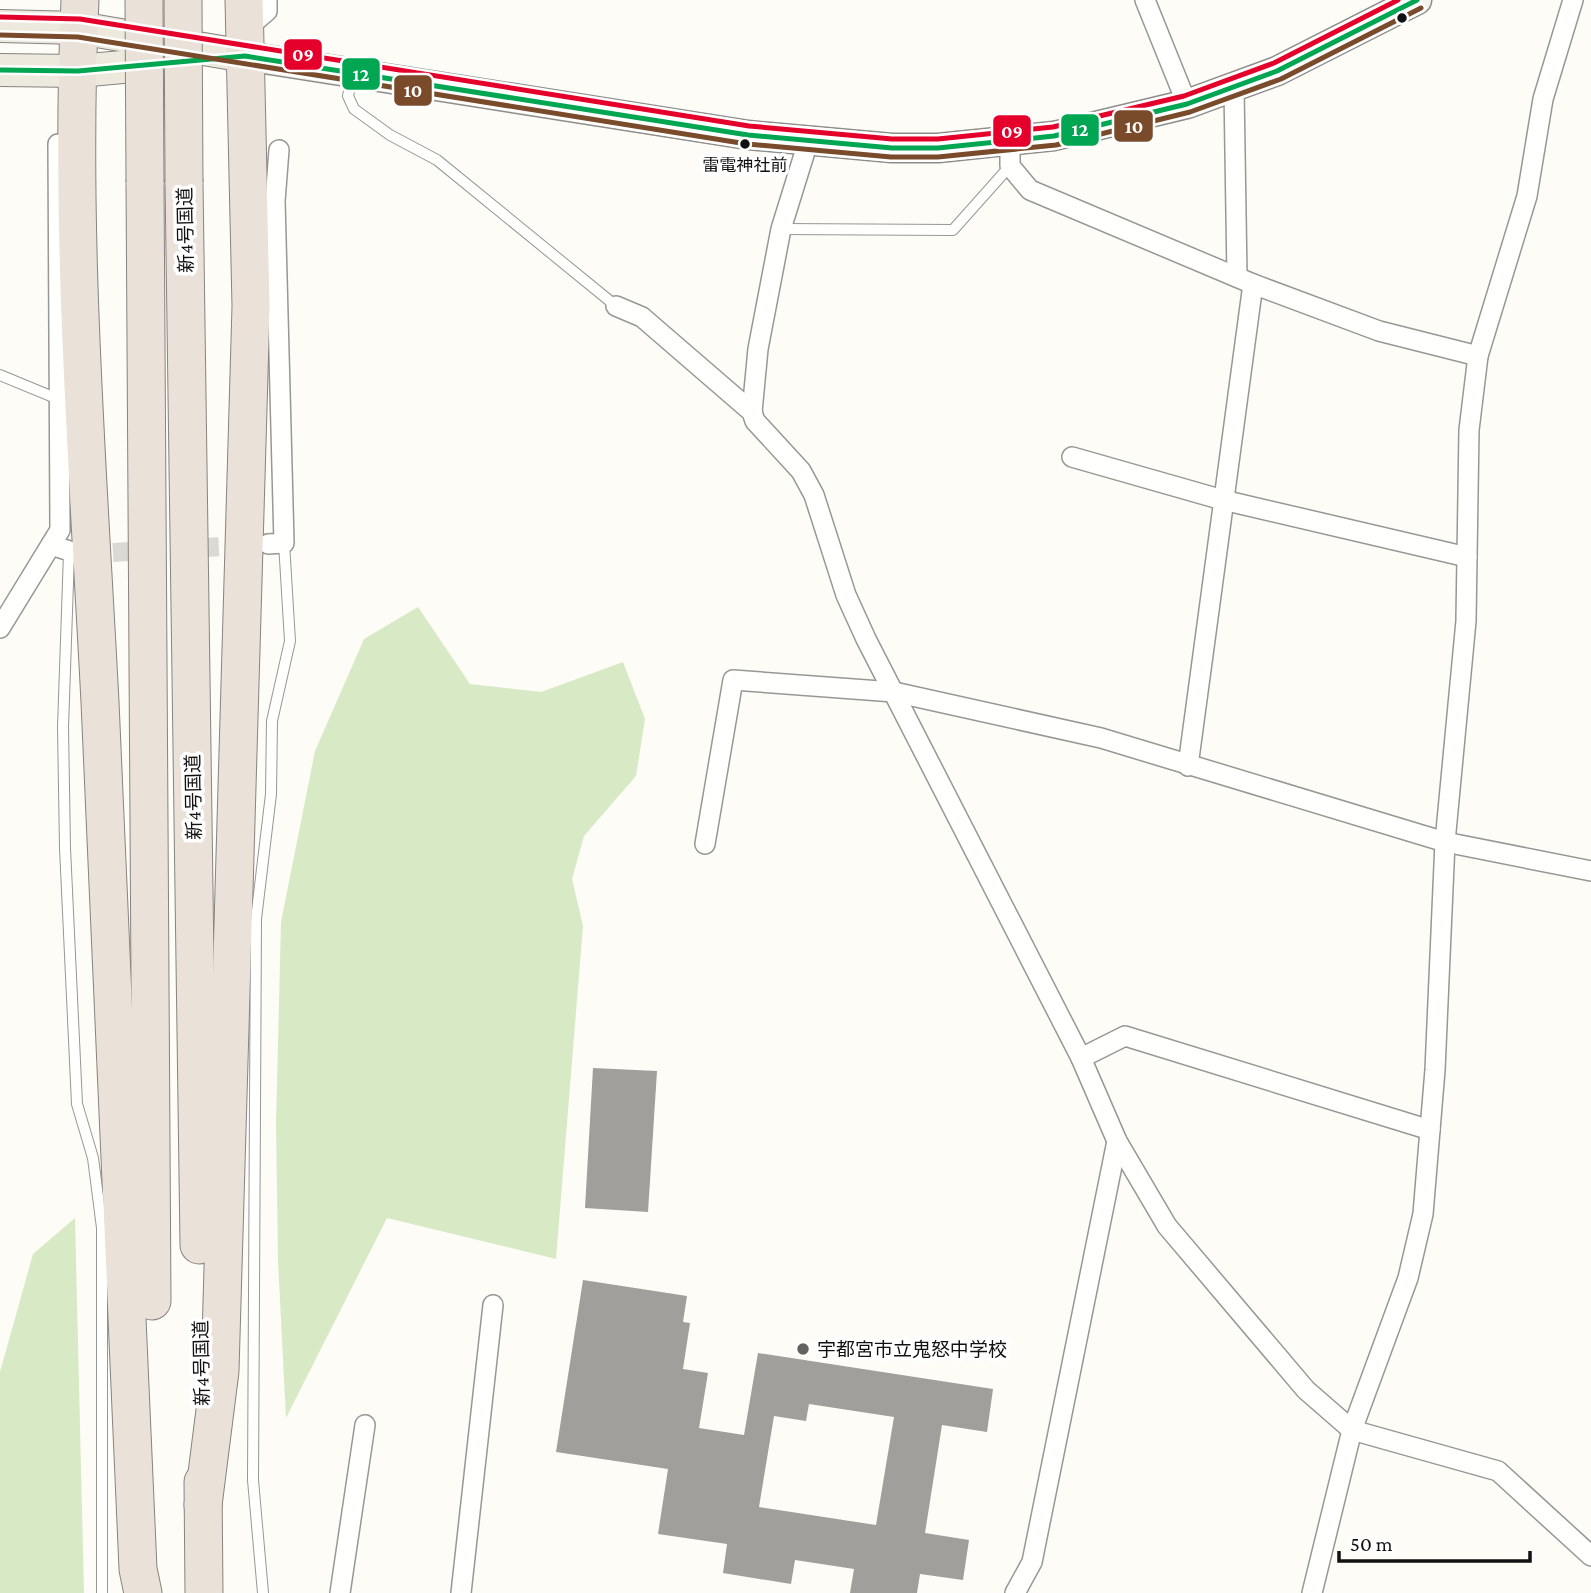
<svg xmlns="http://www.w3.org/2000/svg" width="1591" height="1593" font-family="'Crimson Pro','Noto Sans JP',serif">
	<style>
		.forest { fill: #d8eac5 }
		.building { fill: #a19f9c; fill-rule: evenodd }
		.lines { fill: none; stroke-linecap: round; stroke-linejoin: round }
		.street-tunnel { stroke: #dad9d4; stroke-width: 19; stroke-dasharray: 19 10; stroke-linecap: butt }
		.lane-casing { stroke: #979795; stroke-width: 12 }
		.street-casing { stroke: #979795; stroke-width: 22 }
		.secondary-casing { stroke: #8e8d8b; stroke-width: 31 }
		.primary-casing { stroke: #858482; stroke-width: 34 }
		.highway-casing { stroke: #858482; stroke-width: 39 }
		.lane { stroke: #fffffe; stroke-width: 10 }
		.street { stroke: #fffffe; stroke-width: 19 }
		.secondary { stroke: #f6f4eb; stroke-width: 28 }
		.primary { stroke: #ede9dc; stroke-width: 32 }
		.highway { stroke: #eae1d8; stroke-width: 37 }
		.highway-bridge-casing { stroke: #858482; stroke-width: 39; stroke-linecap: butt }
		.highway-bridge { stroke: #eae1d8; stroke-width: 37 }
		.bus-1-casing { stroke: #fff; stroke-width: 10 }
		.bus-2-casing { stroke: #fff; stroke-width: 10 }
		.bus-3-casing { stroke: #fff; stroke-width: 10 }
		.bus-1 { stroke: #00a651; stroke-width: 5 }
		.bus-2 { stroke: #7a4b2a; stroke-width: 5 }
		.bus-3 { stroke: #e4002b; stroke-width: 5 }
		.bus-dot { fill: #111; stroke: #fff; stroke-width: 2.5 }
		.poi-dot { fill: #646362; stroke: #fff; stroke-width: 2.5 }
		.labels { text-anchor: middle; stroke-width: 7; stroke-linejoin: round; paint-order: stroke }
		.bus-label { font-size: 17px; fill: #111; stroke: #fff }
		.street-label { font-size: 19px; fill: #111; stroke: #fff }
		.poi-label { font-size: 19px; fill: #111; stroke: #fff; text-anchor: start }
		.line-badge { stroke: #fff; stroke-width: 2.5 }
		.badge-label { font-size: 19px; text-anchor: middle; font-weight: bold; fill: #fff }
	</style>
	<rect width="100%" height="100%" fill="#fdfcf7"/>
	<g class="forest">
		<path d="M418 607 470 684 541 692 623 662 645 719 636 776 584 836 572 879 583 926 556 1259 387 1218 286 1418 278 1261 276 1124 281 922 315 751 364 639Z"/>
		<path d="M75 1218 84 1593H0V1372L33 1254Z"/>
	</g>
	<g class="building">
		<path d="M593 1068 657 1071 648 1212 585 1208Z"/>
		<path d="M583 1280 687 1296 683 1322 690 1323 683 1369 708 1373 699 1428 744 1435 758 1353 993 1389 987 1432 942 1425 925 1533 969 1540 963 1580 920 1574 917 1593H850L854 1569 795 1560 791 1584 723 1573 727 1544 658 1534 668 1469 556 1452ZM809 1404 894 1417 876 1525 759 1507 774 1416 806 1421Z"/>
	</g>
	<g class="lines">
		<path class="street-tunnel" d="M84 554 249 545"/>
		<defs>
			<g id="lane">
				<path d="M352 76 348 96 354 109 390 135 437 160 616 306"/>
				<path d="M781 229 953 230 1010 166"/>
				<path d="M0 375 58 399"/>
				<path d="M69 553 63 727 65 848 77 1104 93 1158 102 1228V1593"/>
				<path d="M263 1593 253 1480 256 919 271 794 272 721 290 641 284 543"/>
			</g>
			<g id="street">
				<path d="M1145 0 1187 104"/>
				<path d="M245 30 267 11V0"/>
				<path d="M1234 88 1237 277"/>
				<path d="M1010 142V166L1030 190 1253 284 1379 331 1478 356"/>
				<path d="M616 306 642 317 752 412 755 421 801 471 814 495 846 595 866 639 1081 1058 1117 1141 1167 1226 1306 1390 1352 1430 1498 1471 1591 1556"/>
				<path d="M752 412 758 349 781 229 808 142"/>
				<path d="M1072 457 1223 500 1467 557"/>
				<path d="M268 544 284 543 275 201 279 150"/>
				<path d="M51 545 79 554"/>
				<path d="M0 628 60 530 58 144"/>
				<path d="M1188 766 1253 284"/>
				<path d="M705 844 733 680 894 692 1101 738 1445 842 1591 871"/>
				<path d="M1081 1058 1125 1036 1430 1130"/>
				<path d="M340 1593 365 1425"/>
				<path d="M461 1593 493 1305"/>
				<path d="M1015 1593 1032 1562 1117 1141"/>
				<path d="M1312 1593 1352 1430 1408 1278 1423 1214 1435 1070 1445 842 1466 621 1469 430 1478 356 1527 196 1543 99 1573 0"/>
			</g>
			<path id="secondary" d="M245 56 748 135 892 148H938L1054 136 1187 104 1277 71 1417 0"/>
			<g id="primary">
				<path d="M0 26 79 28 245 56"/>
				<path d="M0 70 78 71 167 63"/>
			</g>
			<g id="highway">
				<path d="M80 0C69 233 88 469 100 702 115 991 127 1280 138 1569L143 1593"/>
				<path d="M145 182 152 1301"/>
				<path d="M184 182 199 1245"/>
				<path d="M203 1482 204 1593"/>
				<path d="M203 1505 220 1371 251 306 244 0"/>
			</g>
		</defs>
		<use href="#lane" class="lane-casing"/>
		<use href="#street" class="street-casing"/>
		<use href="#secondary" class="secondary-casing"/>
		<use href="#primary" class="primary-casing"/>
		<use href="#highway" class="highway-casing"/>
		<use href="#lane" class="lane"/>
		<use href="#street" class="street"/>
		<use href="#secondary" class="secondary"/>
		<use href="#primary" class="primary"/>
		<use href="#highway" class="highway"/>
		<defs>
			<g id="highway-bridge">
				<path d="M144 0 145 182"/>
				<path d="M183 0 184 182"/>
			</g>
		</defs>
		<use href="#highway-bridge" class="highway-bridge-casing"/>
		<use href="#highway-bridge" class="highway-bridge"/>
		<defs>
			<path id="bus-1" d="M0 70 78 71 245 56 748 135 892 148H938L1054 136 1187 104 1277 71 1417 0"/>
			<path id="bus-2" d="M0 35 78 37 747 144 891 157H938L1056 145 1190 112 1281 79 1421 8"/>
			<path id="bus-3" d="M0 17 80 19 749 126 892 139H938L1053 127 1184 96 1274 63 1398 0"/>
		</defs>
		<use href="#bus-1" class="bus-1-casing"/>
		<use href="#bus-2" class="bus-2-casing"/>
		<use href="#bus-3" class="bus-3-casing"/>
		<use href="#bus-1" class="bus-1"/>
		<use href="#bus-2" class="bus-2"/>
		<use href="#bus-3" class="bus-3"/>
	</g>
	<g class="bus-dot">
		<circle cx="1402" cy="18" r="6"/>
		<circle cx="745" cy="144" r="6"/>
	</g>
	<circle class="poi-dot" cx="803" cy="1349" r="7"/>
	<g class="labels">
		<g class="bus-label">
			<text x="745" y="171">雷電神社前</text>
		</g>
		<g class="street-label">
			<text transform="translate(185 230) rotate(-91)" y="7">新4号国道</text>
			<text transform="translate(193 797) rotate(-91)" y="7">新4号国道</text>
			<text transform="translate(201 1363) rotate(-91)" y="7">新4号国道</text>
		</g>
		<g class="poi-label">
			<text x="817" y="1356">宇都宮市立鬼怒中学校</text>
		</g>
	</g>
	<g class="line-badge">
		<rect x="283" y="38" width="40" height="33" rx="7" fill="#e4002b"/>
		<rect x="341" y="57" width="40" height="34" rx="7" fill="#00a651"/>
		<rect x="393" y="74" width="40" height="33" rx="7" fill="#7a4b2a"/>
		<rect x="1113" y="109" width="41" height="34" rx="7" fill="#7a4b2a"/>
		<rect x="1060" y="113" width="40" height="34" rx="7" fill="#00a651"/>
		<rect x="992" y="114" width="40" height="34" rx="7" fill="#e4002b"/>
	</g>
	<g class="badge-label">
		<text x="303" y="61">09</text>
		<text x="361" y="81">12</text>
		<text x="413" y="97">10</text>
		<text x="1134" y="133">10</text>
		<text x="1080" y="136">12</text>
		<text x="1012" y="138">09</text>
	</g>
	<path d="M1339 1551v10h191v-10" fill="none" stroke="#111111" stroke-width="3.5"/>
	<text x="1350" y="1551" font-size="21" fill="#111111" stroke="#ffffff" stroke-width="5" paint-order="stroke">50 m</text>
</svg>
